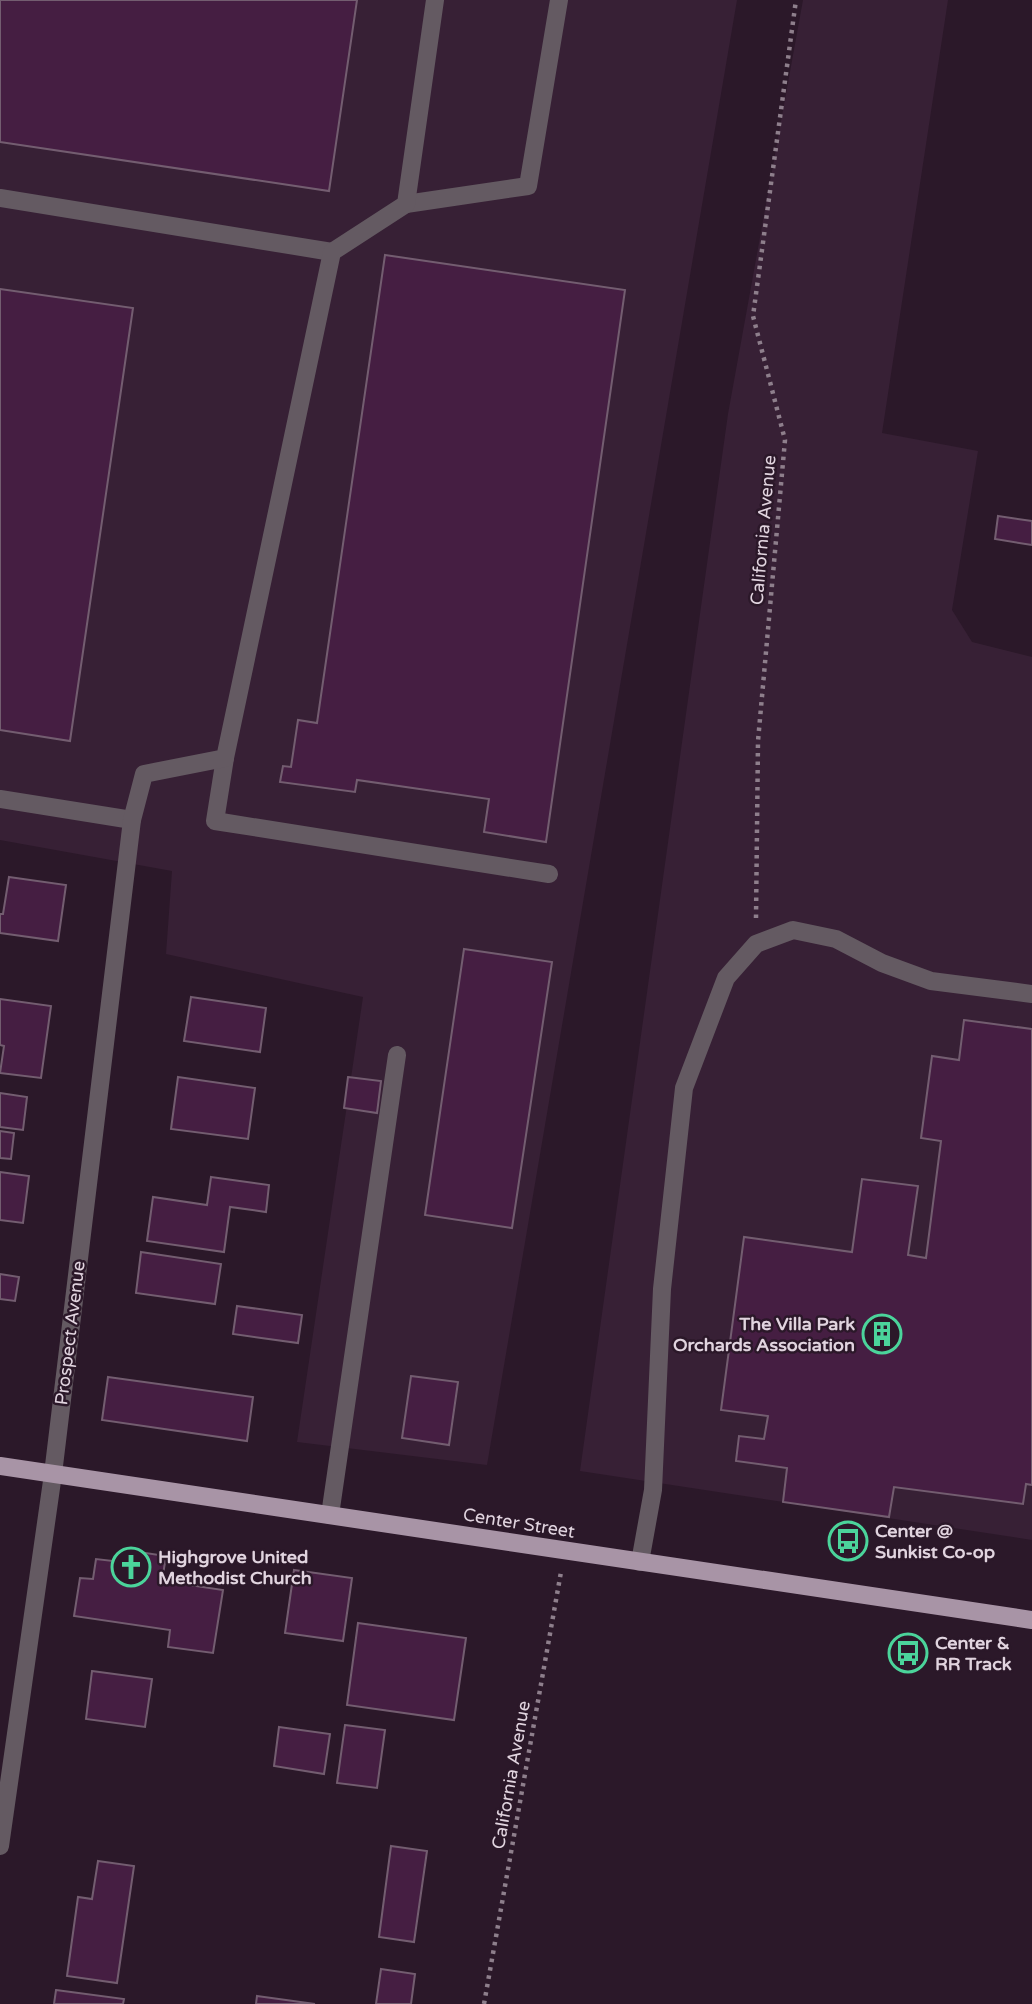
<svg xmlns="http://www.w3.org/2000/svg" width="1032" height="2004" font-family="'Varela Round',sans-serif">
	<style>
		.built { fill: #372035 }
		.building { fill: #451e42; stroke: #735d70; stroke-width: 2 }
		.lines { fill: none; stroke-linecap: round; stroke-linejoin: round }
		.path { stroke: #8e7f8c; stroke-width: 4.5; stroke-dasharray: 3.5 5; stroke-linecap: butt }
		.minor { stroke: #645a62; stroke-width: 18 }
		.major { stroke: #a894a6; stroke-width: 18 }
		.labels { text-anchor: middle; stroke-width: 5; stroke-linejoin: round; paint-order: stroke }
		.street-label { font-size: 18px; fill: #e1d4df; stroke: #2b1829 }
		.poi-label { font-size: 18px; font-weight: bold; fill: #e1d4df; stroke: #2b1829; text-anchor: start }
	</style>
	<rect width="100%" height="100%" fill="#2b1829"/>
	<g class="built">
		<path d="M0 0H737L487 1465 297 1442 363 997 166 954 172 871 0 840Z"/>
		<path d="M803 0H948L882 433 978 451 952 610 972 642 1032 657V1540L580 1471 728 414Z"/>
	</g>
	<g class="building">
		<path d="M0 0H357L329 191 0 142Z"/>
		<path d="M385 255 625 290 546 842 484 832 489 799 357 780 355 792 280 782 283 766 291 767 298 720 317 723Z"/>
		<path d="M0 289 133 308 70 741 0 730Z"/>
		<path d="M998 516 1032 521V545L995 539Z"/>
		<path d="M9 877 66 885 58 941 0 933V914H3Z"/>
		<path d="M464 949 552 962 512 1228 425 1215Z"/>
		<path d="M191 997 266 1008 260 1052 184 1041Z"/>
		<path d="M0 999 51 1006 41 1078 0 1073 4 1046 0 1045Z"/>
		<path d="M964 1020 1032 1029V1485L1026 1484 1023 1504 894 1487 889 1517 783 1502 787 1468 736 1461 739 1436 764 1439 768 1416 721 1410 744 1237 852 1252 862 1179 918 1186 908 1255 926 1258 941 1141 921 1138 932 1056 959 1060Z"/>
		<path d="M178 1077 255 1088 248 1139 171 1129Z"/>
		<path d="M348 1077 381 1081 377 1113 344 1108Z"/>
		<path d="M0 1093 27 1097 23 1130 0 1127Z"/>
		<path d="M0 1131 14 1133 11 1159 0 1158Z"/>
		<path d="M0 1172 29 1176 23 1223 0 1220Z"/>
		<path d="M211 1177 269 1185 266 1212 230 1207 224 1252 147 1241 153 1197 207 1205Z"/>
		<path d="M141 1252 221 1264 215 1304 136 1293Z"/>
		<path d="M0 1274 19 1277 15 1301 0 1299Z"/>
		<path d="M237 1306 302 1315 298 1343 233 1334Z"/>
		<path d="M411 1376 458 1382 449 1445 402 1438Z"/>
		<path d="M108 1377 253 1397 247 1441 102 1420Z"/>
		<path d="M132 1551 166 1556 162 1581 223 1590 213 1653 168 1647 170 1630 74 1616 80 1578 93 1579 96 1559 130 1563Z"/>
		<path d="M294 1570 352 1578 343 1641 285 1633Z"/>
		<path d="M358 1623 466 1638 454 1720 347 1705Z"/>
		<path d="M92 1671 152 1679 145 1727 86 1719Z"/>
		<path d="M345 1725 385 1730 377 1788 337 1783Z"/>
		<path d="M279 1727 330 1734 324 1774 274 1766Z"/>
		<path d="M391 1846 427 1851 414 1942 379 1937Z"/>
		<path d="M98 1861 134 1866 117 1983 67 1976 78 1897 92 1899Z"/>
		<path d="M381 1969 415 1974 411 2004H376Z"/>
		<path d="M56 1990 124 1999 123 2004H54Z"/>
		<path d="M257 1996 315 2004H256Z"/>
	</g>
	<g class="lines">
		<g class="path">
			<path d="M756 918 758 741 785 440 753 316 796 0"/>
			<path d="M484 2004 561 1572"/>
		</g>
		<g class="minor">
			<path d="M0 198 332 252"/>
			<path d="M406 204 528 186 559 0"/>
			<path d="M225 758 215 821 549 874"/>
			<path d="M0 799 132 820"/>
			<path d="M330 1515 397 1055"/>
			<path d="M640 1562 653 1490 662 1289 684 1088 726 978 756 944 793 930 836 939 882 963 931 981 1032 994"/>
			<path d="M0 1846 53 1474 132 820 144 774 225 758 332 252 406 204 435 0"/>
		</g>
		<path class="major" d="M0 1466 1032 1620"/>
	</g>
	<defs>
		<symbol id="building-ring" viewBox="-11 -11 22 22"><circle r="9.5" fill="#2b1829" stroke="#4bd49b" stroke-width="1.5"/><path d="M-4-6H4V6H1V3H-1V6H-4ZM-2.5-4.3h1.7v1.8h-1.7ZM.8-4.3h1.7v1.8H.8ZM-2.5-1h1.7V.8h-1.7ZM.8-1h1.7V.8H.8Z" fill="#4bd49b"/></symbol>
		<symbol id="bus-ring" viewBox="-11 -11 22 22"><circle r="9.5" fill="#2b1829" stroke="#4bd49b" stroke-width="1.5"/><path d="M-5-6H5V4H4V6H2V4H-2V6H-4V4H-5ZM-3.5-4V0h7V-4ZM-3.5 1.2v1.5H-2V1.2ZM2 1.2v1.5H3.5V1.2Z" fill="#4bd49b"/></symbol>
		<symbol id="church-ring" viewBox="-11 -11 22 22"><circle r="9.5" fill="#2b1829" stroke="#4bd49b" stroke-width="1.5"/><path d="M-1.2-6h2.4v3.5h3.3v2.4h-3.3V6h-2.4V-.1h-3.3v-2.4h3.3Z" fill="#4bd49b"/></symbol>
	</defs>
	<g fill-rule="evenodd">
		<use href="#building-ring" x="860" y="1312" width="44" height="44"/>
		<use href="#bus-ring" x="826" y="1519" width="44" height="44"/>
		<use href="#church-ring" x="109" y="1545" width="44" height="44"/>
		<use href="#bus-ring" x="886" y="1631" width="44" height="44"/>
	</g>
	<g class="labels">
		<g class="street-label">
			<text transform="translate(763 530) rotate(-85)" y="6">California Avenue</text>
			<text transform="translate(70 1333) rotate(-83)" y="6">Prospect Avenue</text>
			<text transform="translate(519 1523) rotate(9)" y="6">Center Street</text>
			<text transform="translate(511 1775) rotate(-80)" y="6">California Avenue</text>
		</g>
		<g class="poi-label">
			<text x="855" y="1330" text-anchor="end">The Villa Park<tspan x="855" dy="21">Orchards Association</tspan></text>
			<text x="875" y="1537">Center @<tspan x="875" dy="21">Sunkist Co-op</tspan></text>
			<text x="158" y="1563">Highgrove United<tspan x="158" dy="21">Methodist Church</tspan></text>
			<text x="935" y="1649">Center &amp;<tspan x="935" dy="21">RR Track</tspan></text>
		</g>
	</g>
</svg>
